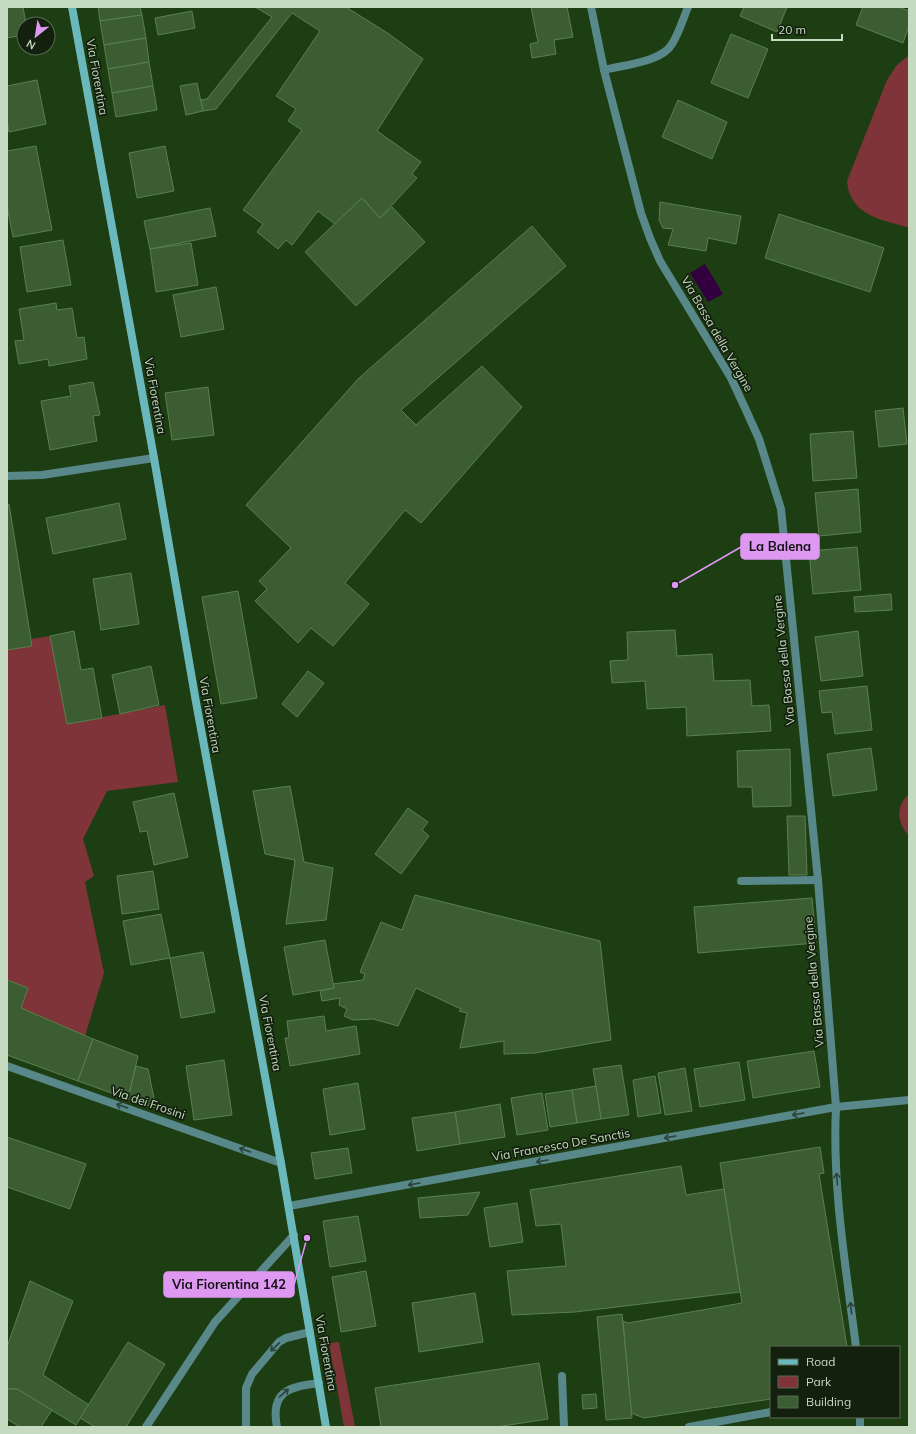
<svg xmlns="http://www.w3.org/2000/svg" width="916" height="1434" font-family="Mulish,sans-serif">
	<style>
		.green { fill: #7e3439 }
		.water { fill: #32003e }
		.building { fill: #3c5d31; stroke: #5b7f50 }
		.lines { fill: none; stroke-linecap: round; stroke-linejoin: round }
		.lane { stroke: #59888a; stroke-width: 8 }
		.street { stroke: #59888a; stroke-width: 8 }
		.secondary { stroke: #6ab8bb; stroke-width: 8 }
		.oneway { stroke: #2b4439 }
		.labels { text-anchor: middle; stroke-width: 3.5; stroke-linejoin: round; paint-order: stroke }
		.street-label { font-size: 12px; fill: #c6dac1; stroke: #12200d }
		.leader { fill: none; stroke: #de98f2; stroke-width: 1.5 }
		.callout-dot { fill: #de98f2; stroke: #12200d; stroke-width: 1.5 }
		.callout { fill: #de98f2; stroke: #de98f2; stroke-width: 1.5 }
		.callout-label { font-size: 13px; text-anchor: middle; font-weight: bold; fill: #111 }
	</style>
	<rect width="100%" height="100%" fill="#1d3d12"/>
	<g class="green">
		<path d="M909 55V228C881 219 850 216 847 181L887 80 897 65Z"/>
		<path d="M50 636 67 724 165 705 178 782 107 791 83 839 94 876 85 882 104 973 85 1036 21 1008 28 988 7 980V650L32 646 31 639Z"/>
		<path d="M909 794V836C897 823 895 806 909 794Z"/>
		<path d="M339 1342 355 1427H344L329 1343Z"/>
	</g>
	<path class="water" d="M705 264 723 294 708 302 690 273Z"/>
	<g class="building">
		<path d="M7 7H23L26 24H24V35L7 38Z"/>
		<path d="M98 7H140L142 15 100 21Z"/>
		<path d="M255 7H346L389 34 423 59 377 131 421 162 412 174 417 178 380 218 362 198 335 224 318 211 292 245 286 240 278 249 257 232 263 224 243 210 302 130 288 121 296 109 276 96 320 31 292 13 216 109 203 111 201 100 207 99 272 17Z"/>
		<path d="M531 7H567L573 37 554 40 556 54 532 58 530 44 538 42Z"/>
		<path d="M744 7H787L777 32 740 16Z"/>
		<path d="M863 7H898L909 11V26L903 43 856 25Z"/>
		<path d="M192 11 195 28 158 35 155 18Z"/>
		<path d="M142 15 146 38 104 45 100 21Z"/>
		<path d="M731 34 768 49 748 98 711 83Z"/>
		<path d="M146 38 149 62 108 69 104 45Z"/>
		<path d="M149 62 153 86 112 93 108 69Z"/>
		<path d="M37 80 46 124 9 132 7 120V86Z"/>
		<path d="M197 83 203 111 186 115 180 86Z"/>
		<path d="M153 86 157 110 116 117 112 93Z"/>
		<path d="M678 100 727 122 712 159 662 137Z"/>
		<path d="M36 146 52 230 13 237 7 206V151Z"/>
		<path d="M165 146 174 191 137 198 129 153Z"/>
		<path d="M362 198 380 218 392 207 425 242 356 306 305 252Z"/>
		<path d="M660 202 741 216 736 244 708 238 706 251 668 245 673 229 663 228 659 220Z"/>
		<path d="M210 208 216 236 150 249 144 221Z"/>
		<path d="M779 214 884 248 870 292 765 258Z"/>
		<path d="M532 226 566 266 401 410 416 425 482 366 522 407 421 523 405 510 345 583 369 604 333 646 311 628 298 643 255 601 267 589 259 581 291 548 246 505 359 378Z"/>
		<path d="M63 240 71 285 27 292 20 247Z"/>
		<path d="M191 243 198 285 156 292 150 249Z"/>
		<path d="M216 287 224 329 181 337 173 295Z"/>
		<path d="M56 303 57 310 72 308 77 338 84 337 87 359 49 366 48 359 19 364 15 341 24 340 19 309Z"/>
		<path d="M93 382 100 415 93 416 97 441 50 450 41 401 71 396 69 386Z"/>
		<path d="M208 387 214 435 172 440 165 393Z"/>
		<path d="M903 408 907 444 879 447 875 411Z"/>
		<path d="M853 431 857 478 813 481 810 434Z"/>
		<path d="M858 489 861 532 819 536 815 493Z"/>
		<path d="M119 503 126 539 53 554 46 518Z"/>
		<path d="M9 504 32 646 7 650V505Z"/>
		<path d="M857 547 861 590 813 594 809 551Z"/>
		<path d="M131 573 139 624 101 630 93 579Z"/>
		<path d="M238 591 257 698 221 704 202 597Z"/>
		<path d="M891 594 892 610 855 612 854 597Z"/>
		<path d="M675 630 677 656 712 654 714 681 750 680 752 706 769 705 771 731 687 736 686 707 647 709 645 681 612 683 610 661 628 660 627 632Z"/>
		<path d="M74 631 81 670 93 668 102 718 67 724 50 636Z"/>
		<path d="M858 631 863 676 821 681 815 637Z"/>
		<path d="M151 666 159 705 120 714 112 675Z"/>
		<path d="M308 671 324 683 297 717 282 704Z"/>
		<path d="M867 686 872 730 835 734 832 712 822 713 819 691Z"/>
		<path d="M871 748 877 790 833 796 827 754Z"/>
		<path d="M790 749 791 806 753 807 752 787H738L737 751Z"/>
		<path d="M290 786 304 862 333 868 326 920 286 924 295 860 265 854 253 791Z"/>
		<path d="M174 793 188 857 154 865 147 831 140 832 133 802Z"/>
		<path d="M408 808 428 822 422 830 429 836 401 874 375 854Z"/>
		<path d="M787 816H805L807 875H789Z"/>
		<path d="M153 871 159 909 122 914 117 876Z"/>
		<path d="M415 895 600 941 611 1040 535 1053 504 1054V1041L460 1048 467 1013 459 1011 461 1009 416 988 398 1026 373 1019 353 1020 344 1016 347 1009 339 1005 340 998 322 1001 320 991 334 988 333 984 363 980 365 974 360 972 381 922 402 930Z"/>
		<path d="M812 898 816 943 698 953 694 907Z"/>
		<path d="M161 914 170 958 131 965 123 921Z"/>
		<path d="M325 940 334 988 293 995 284 947Z"/>
		<path d="M203 952 215 1012 181 1018 170 958Z"/>
		<path d="M7 980 28 988 21 1008 93 1039 78 1081 7 1055Z"/>
		<path d="M324 1016 326 1031 356 1026 360 1054 290 1066 285 1038H289L287 1021Z"/>
		<path d="M93 1039 138 1056 128 1099 78 1081Z"/>
		<path d="M814 1051 820 1087 753 1098 747 1061Z"/>
		<path d="M224 1060 232 1115 194 1120 186 1066Z"/>
		<path d="M739 1062 745 1100 700 1107 694 1069Z"/>
		<path d="M621 1065 629 1115 601 1119 593 1069Z"/>
		<path d="M136 1066 148 1069 156 1108 128 1099Z"/>
		<path d="M685 1068 692 1111 665 1115 658 1073Z"/>
		<path d="M655 1076 661 1113 638 1117 633 1080Z"/>
		<path d="M358 1083 365 1129 330 1135 323 1089Z"/>
		<path d="M596 1086 601 1119 577 1123 572 1090Z"/>
		<path d="M572 1090 577 1123 550 1127 545 1094Z"/>
		<path d="M542 1093 548 1130 517 1135 511 1098Z"/>
		<path d="M500 1104 505 1137 460 1144 455 1112Z"/>
		<path d="M455 1112 460 1144 417 1151 412 1118Z"/>
		<path d="M7 1137 86 1164 70 1209 7 1187Z"/>
		<path d="M820 1147 824 1173 819 1174 847 1347H771V1399L644 1418 631 1413 623 1321 628 1323 742 1303 720 1163Z"/>
		<path d="M348 1148 352 1173 315 1179 311 1153Z"/>
		<path d="M681 1166 686 1195 724 1189 740 1292 575 1312 512 1315 507 1271 566 1266 561 1224 536 1226 530 1190Z"/>
		<path d="M480 1192 468 1215 420 1218 418 1198Z"/>
		<path d="M517 1203 523 1242 490 1247 484 1208Z"/>
		<path d="M358 1216 366 1261 330 1267 323 1221Z"/>
		<path d="M366 1271 376 1326 341 1332 332 1277Z"/>
		<path d="M30 1281 73 1301 43 1375 89 1405 76 1425 17 1389H7V1347Z"/>
		<path d="M475 1293 483 1342 419 1352 412 1303Z"/>
		<path d="M622 1314 632 1418 606 1420 597 1317Z"/>
		<path d="M128 1342 165 1364 126 1427H95L80 1418Z"/>
		<path d="M539 1363 548 1419 496 1427H381L375 1388Z"/>
		<path d="M7 1389H17L52 1410 41 1427H20L7 1419Z"/>
		<path d="M596 1394 597 1408 583 1409 582 1395Z"/>
	</g>
	<g class="lines">
		<g class="lane">
			<path d="M741 881 818 880"/>
			<path d="M246 1427V1388L252 1374 279 1342 286 1338 310 1332"/>
			<path d="M277 1427C270 1391 289 1387 319 1383"/>
			<path d="M689 1427 771 1412"/>
		</g>
		<g class="street">
			<path d="M591 7 604 70 641 213 650 238 660 261 731 378 745 408 759 439 781 509 818 880 836 1107C832 1187 846 1268 856 1347"/>
			<path d="M604 70C623 65 662 62 672 44 679 33 683 19 688 7"/>
			<path d="M7 476 42 475 154 458"/>
			<path d="M7 1066 281 1163"/>
			<path d="M289 1206 836 1107 909 1100"/>
			<path d="M562 1376 564 1427"/>
			<path d="M860 1417V1427"/>
			<path d="M146 1427 215 1322 294 1235"/>
		</g>
		<path class="secondary" d="M72 7 154 458 196 702 281 1163 326 1427"/>
	</g>
	<defs><path id="oneway-shaft" d="M-6 0H5M1.5-3L5.5 0L1.5 3" fill="none" stroke-width="1.6" stroke-linecap="round" stroke-linejoin="round"/></defs>
	<g class="oneway">
		<use href="#oneway-shaft" transform="translate(122 1106) rotate(-161)"/>
		<use href="#oneway-shaft" transform="translate(798 1114) rotate(170)"/>
		<use href="#oneway-shaft" transform="translate(670 1137) rotate(170)"/>
		<use href="#oneway-shaft" transform="translate(245 1150) rotate(-161)"/>
		<use href="#oneway-shaft" transform="translate(542 1161) rotate(170)"/>
		<use href="#oneway-shaft" transform="translate(837 1179) rotate(-94)"/>
		<use href="#oneway-shaft" transform="translate(414 1184) rotate(170)"/>
		<use href="#oneway-shaft" transform="translate(851 1308) rotate(-97)"/>
		<use href="#oneway-shaft" transform="translate(275 1347) rotate(137)"/>
		<use href="#oneway-shaft" transform="translate(284 1393) rotate(-41)"/>
	</g>
	<g class="labels">
		<g class="street-label">
			<text transform="translate(97 77) rotate(80)" y="4">Via Fiorentina</text>
			<text transform="translate(717 334) rotate(60)" y="4">Via Bassa della Vergine</text>
			<text transform="translate(155 396) rotate(80)" y="4">Via Fiorentina</text>
			<text transform="translate(784 660) rotate(-96)" y="4">Via Bassa della Vergine</text>
			<text transform="translate(210 715) rotate(80)" y="4">Via Fiorentina</text>
			<text transform="translate(814 982) rotate(-95)" y="4">Via Bassa della Vergine</text>
			<text transform="translate(270 1033) rotate(79)" y="4">Via Fiorentina</text>
			<text transform="translate(148 1103) rotate(19)" y="4">Via dei Frosini</text>
			<text transform="translate(561 1145) rotate(-10)" y="4">Via Francesco De Sanctis</text>
			<text transform="translate(326 1353) rotate(80)" y="4">Via Fiorentina</text>
		</g>
	</g>
	<path class="leader" d="M675 585L741 547M307 1238L294 1285"/>
	<g class="callout-dot">
		<circle cx="675" cy="585" r="4"/>
		<circle cx="307" cy="1238" r="4"/>
	</g>
	<g class="callout">
		<rect x="741" y="534" width="78" height="25" rx="4"/>
		<rect x="164" y="1272" width="130" height="25" rx="4"/>
	</g>
	<g class="callout-label">
		<text x="780" y="551">La Balena</text>
		<text x="229" y="1289">Via Fiorentina 142</text>
	</g>
	<rect width="916" height="1434" fill="none" stroke="#c6dac1" stroke-width="16"/>
	<rect x="770" y="1346" width="130" height="72" fill="#12200d" stroke="#5a6a55"/>
	<rect x="778" y="1359" width="20" height="6" fill="#6ab8bb" stroke="#5a6a55"/>
	<text x="806" y="1366" font-size="12" fill="#c6dac1">Road</text>
	<rect x="778" y="1376" width="20" height="12" fill="#7e3439" stroke="#5a6a55"/>
	<text x="806" y="1386" font-size="12" fill="#c6dac1">Park</text>
	<rect x="778" y="1396" width="20" height="12" fill="#3c5d31" stroke="#5a6a55"/>
	<text x="806" y="1406" font-size="12" fill="#c6dac1">Building</text>
	<g transform="translate(36 36) rotate(210)"><circle r="19" fill="#12200d" stroke="#5a6a55"/>
	<path d="M0-3L7 15L0 10L-7 15Z" fill="#de98f2"/>
	<text y="-6" font-size="11" font-weight="bold" text-anchor="middle" fill="#c6dac1">N</text>
	</g>
	<path d="M772 34v6h70v-6" fill="none" stroke="#c6dac1" stroke-width="2"/>
	<text x="778" y="34" font-size="12" fill="#c6dac1" stroke="#12200d" stroke-width="3" paint-order="stroke">20 m</text>
</svg>
